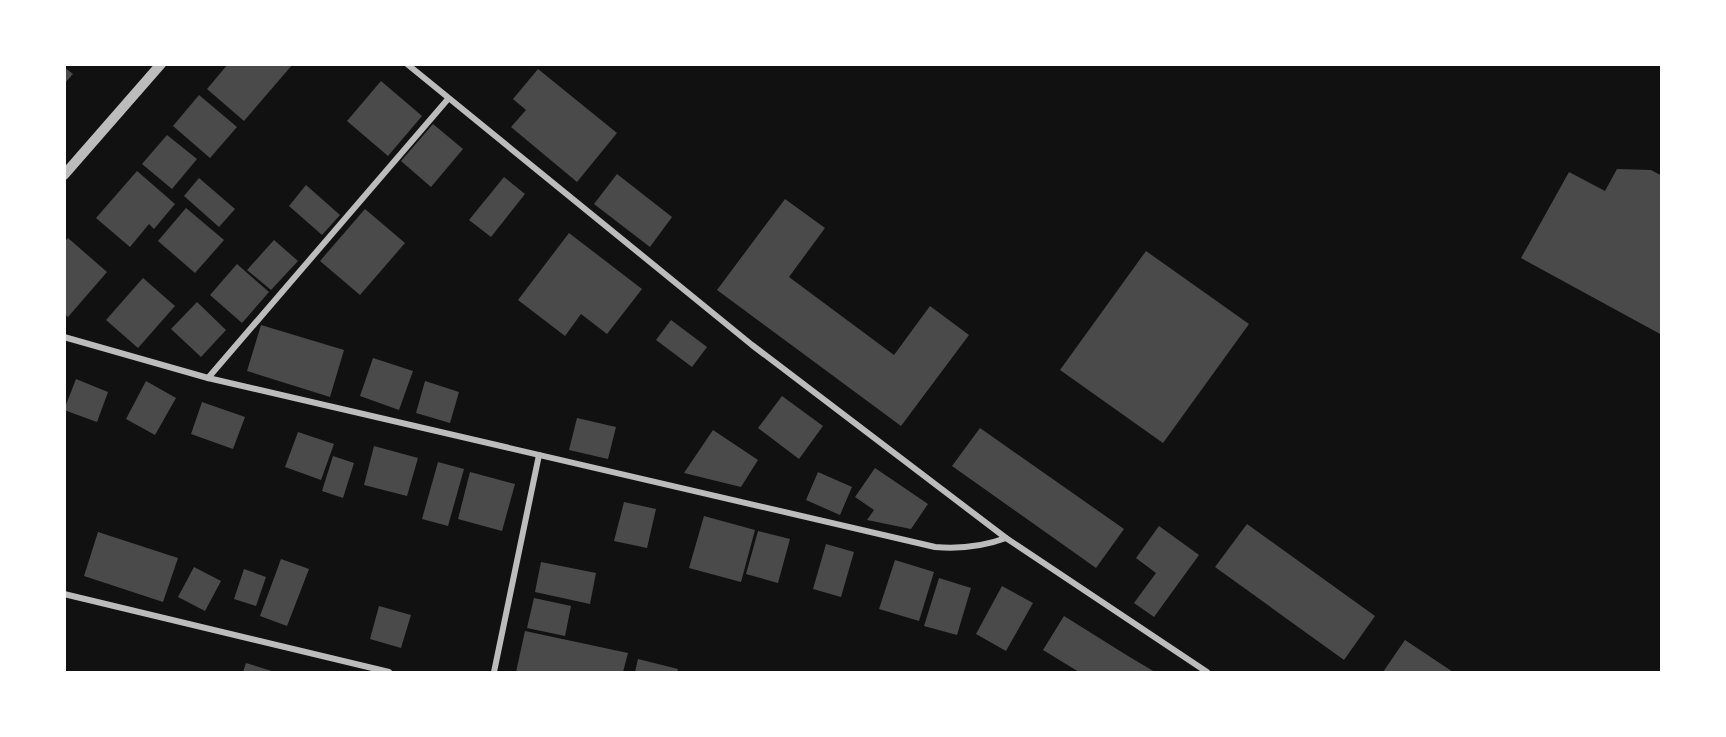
<svg xmlns="http://www.w3.org/2000/svg" width="1726" height="737" font-family="'Fira Sans',sans-serif">
	<style>
		.building { fill: #4a4a4a }
		.lines { fill: none; stroke-linecap: round; stroke-linejoin: round }
		.minor { stroke: #bcbcbc; stroke-width: 6 }
		.tertiary { stroke: #bcbcbc; stroke-width: 10 }
	</style>
	<rect width="100%" height="100%" fill="#111"/>
	<g class="building">
		<path d="M228 64H293L244 121 207 89Z"/>
		<path d="M64 67 73 74 64 84Z"/>
		<path d="M538 69 617 133 577 182 511 127 526 110 513 99Z"/>
		<path d="M381 81 422 116 388 156 347 121Z"/>
		<path d="M199 95 237 127 210 158 173 126Z"/>
		<path d="M433 124 463 149 431 187 401 161Z"/>
		<path d="M167 135 197 159 172 189 142 164Z"/>
		<path d="M1617 169 1651 170 1662 176V335L1521 258 1569 172 1605 191Z"/>
		<path d="M137 171 175 204 154 229 149 224 130 247 96 218Z"/>
		<path d="M617 174 672 217 650 247 594 204Z"/>
		<path d="M504 177 525 194 491 237 469 220Z"/>
		<path d="M199 178 235 209 219 227 184 196Z"/>
		<path d="M306 185 340 215 322 235 289 206Z"/>
		<path d="M785 199 825 228 789 277 894 355 930 306 969 335 901 426 717 290Z"/>
		<path d="M186 208 224 240 195 273 158 241Z"/>
		<path d="M365 209 405 243 360 295 320 261Z"/>
		<path d="M569 233 642 289 607 334 581 314 565 336 518 300Z"/>
		<path d="M68 238 107 272 68 317 64 314V242Z"/>
		<path d="M274 240 298 261 271 290 247 270Z"/>
		<path d="M1146 251 1249 324 1163 443 1060 370Z"/>
		<path d="M237 264 269 292 242 323 210 295Z"/>
		<path d="M143 278 175 306 138 348 106 320Z"/>
		<path d="M197 302 226 330 201 357 171 329Z"/>
		<path d="M671 320 707 347 692 367 656 340Z"/>
		<path d="M261 325 344 350 330 397 247 371Z"/>
		<path d="M373 358 413 371 399 410 360 396Z"/>
		<path d="M76 379 108 392 97 422 64 410Z"/>
		<path d="M146 381 176 398 155 435 126 419Z"/>
		<path d="M425 381 459 392 450 423 416 413Z"/>
		<path d="M782 396 823 426 799 459 758 428Z"/>
		<path d="M202 402 245 417 233 449 191 434Z"/>
		<path d="M577 418 616 427 608 459 569 450Z"/>
		<path d="M980 428 1124 529 1096 568 952 466Z"/>
		<path d="M713 430 758 460 741 487 684 473Z"/>
		<path d="M298 432 334 444 321 480 285 467Z"/>
		<path d="M374 446 418 458 407 496 364 485Z"/>
		<path d="M333 456 354 463 343 498 322 491Z"/>
		<path d="M438 462 464 469 448 526 422 519Z"/>
		<path d="M875 468 928 504 911 529 867 520 874 510 855 497Z"/>
		<path d="M470 472 515 484 502 531 458 519Z"/>
		<path d="M818 472 852 487 840 515 806 500Z"/>
		<path d="M624 502 656 509 647 548 614 541Z"/>
		<path d="M704 516 755 530 741 582 689 568Z"/>
		<path d="M1247 524 1375 616 1344 660 1215 567Z"/>
		<path d="M1159 526 1199 555 1154 617 1134 603 1156 573 1136 558Z"/>
		<path d="M758 531 790 539 778 583 746 574Z"/>
		<path d="M98 532 178 558 163 602 84 576Z"/>
		<path d="M826 544 854 552 841 597 813 589Z"/>
		<path d="M281 559 309 569 287 626 260 616Z"/>
		<path d="M895 560 934 572 919 621 879 609Z"/>
		<path d="M541 562 596 573 590 604 535 592Z"/>
		<path d="M194 567 221 581 205 611 178 597Z"/>
		<path d="M244 569 266 577 256 606 234 599Z"/>
		<path d="M939 578 971 588 957 635 924 626Z"/>
		<path d="M1002 586 1033 603 1006 651 976 634Z"/>
		<path d="M534 598 571 606 565 636 527 628Z"/>
		<path d="M379 606 411 615 401 648 370 639Z"/>
		<path d="M1064 616 1128 656 1155 672H1079L1043 650Z"/>
		<path d="M525 631 628 653 623 672H516Z"/>
		<path d="M1405 640 1453 672H1383Z"/>
		<path d="M638 659 678 669 677 672H635Z"/>
		<path d="M246 663 275 672H243Z"/>
	</g>
	<g class="lines">
		<g class="minor">
			<path d="M407 64 752 345 1006 538 1207 672"/>
			<path d="M64 337 208 378 935 547C960 549 982 547 1006 538"/>
			<path d="M208 378 448 99"/>
			<path d="M64 594 389 672"/>
			<path d="M494 672 539 455"/>
		</g>
		<path class="tertiary" d="M64 175 161 64"/>
	</g>
	<rect width="1726" height="737" fill="none" stroke="#ffffff" stroke-width="132"/>
</svg>
